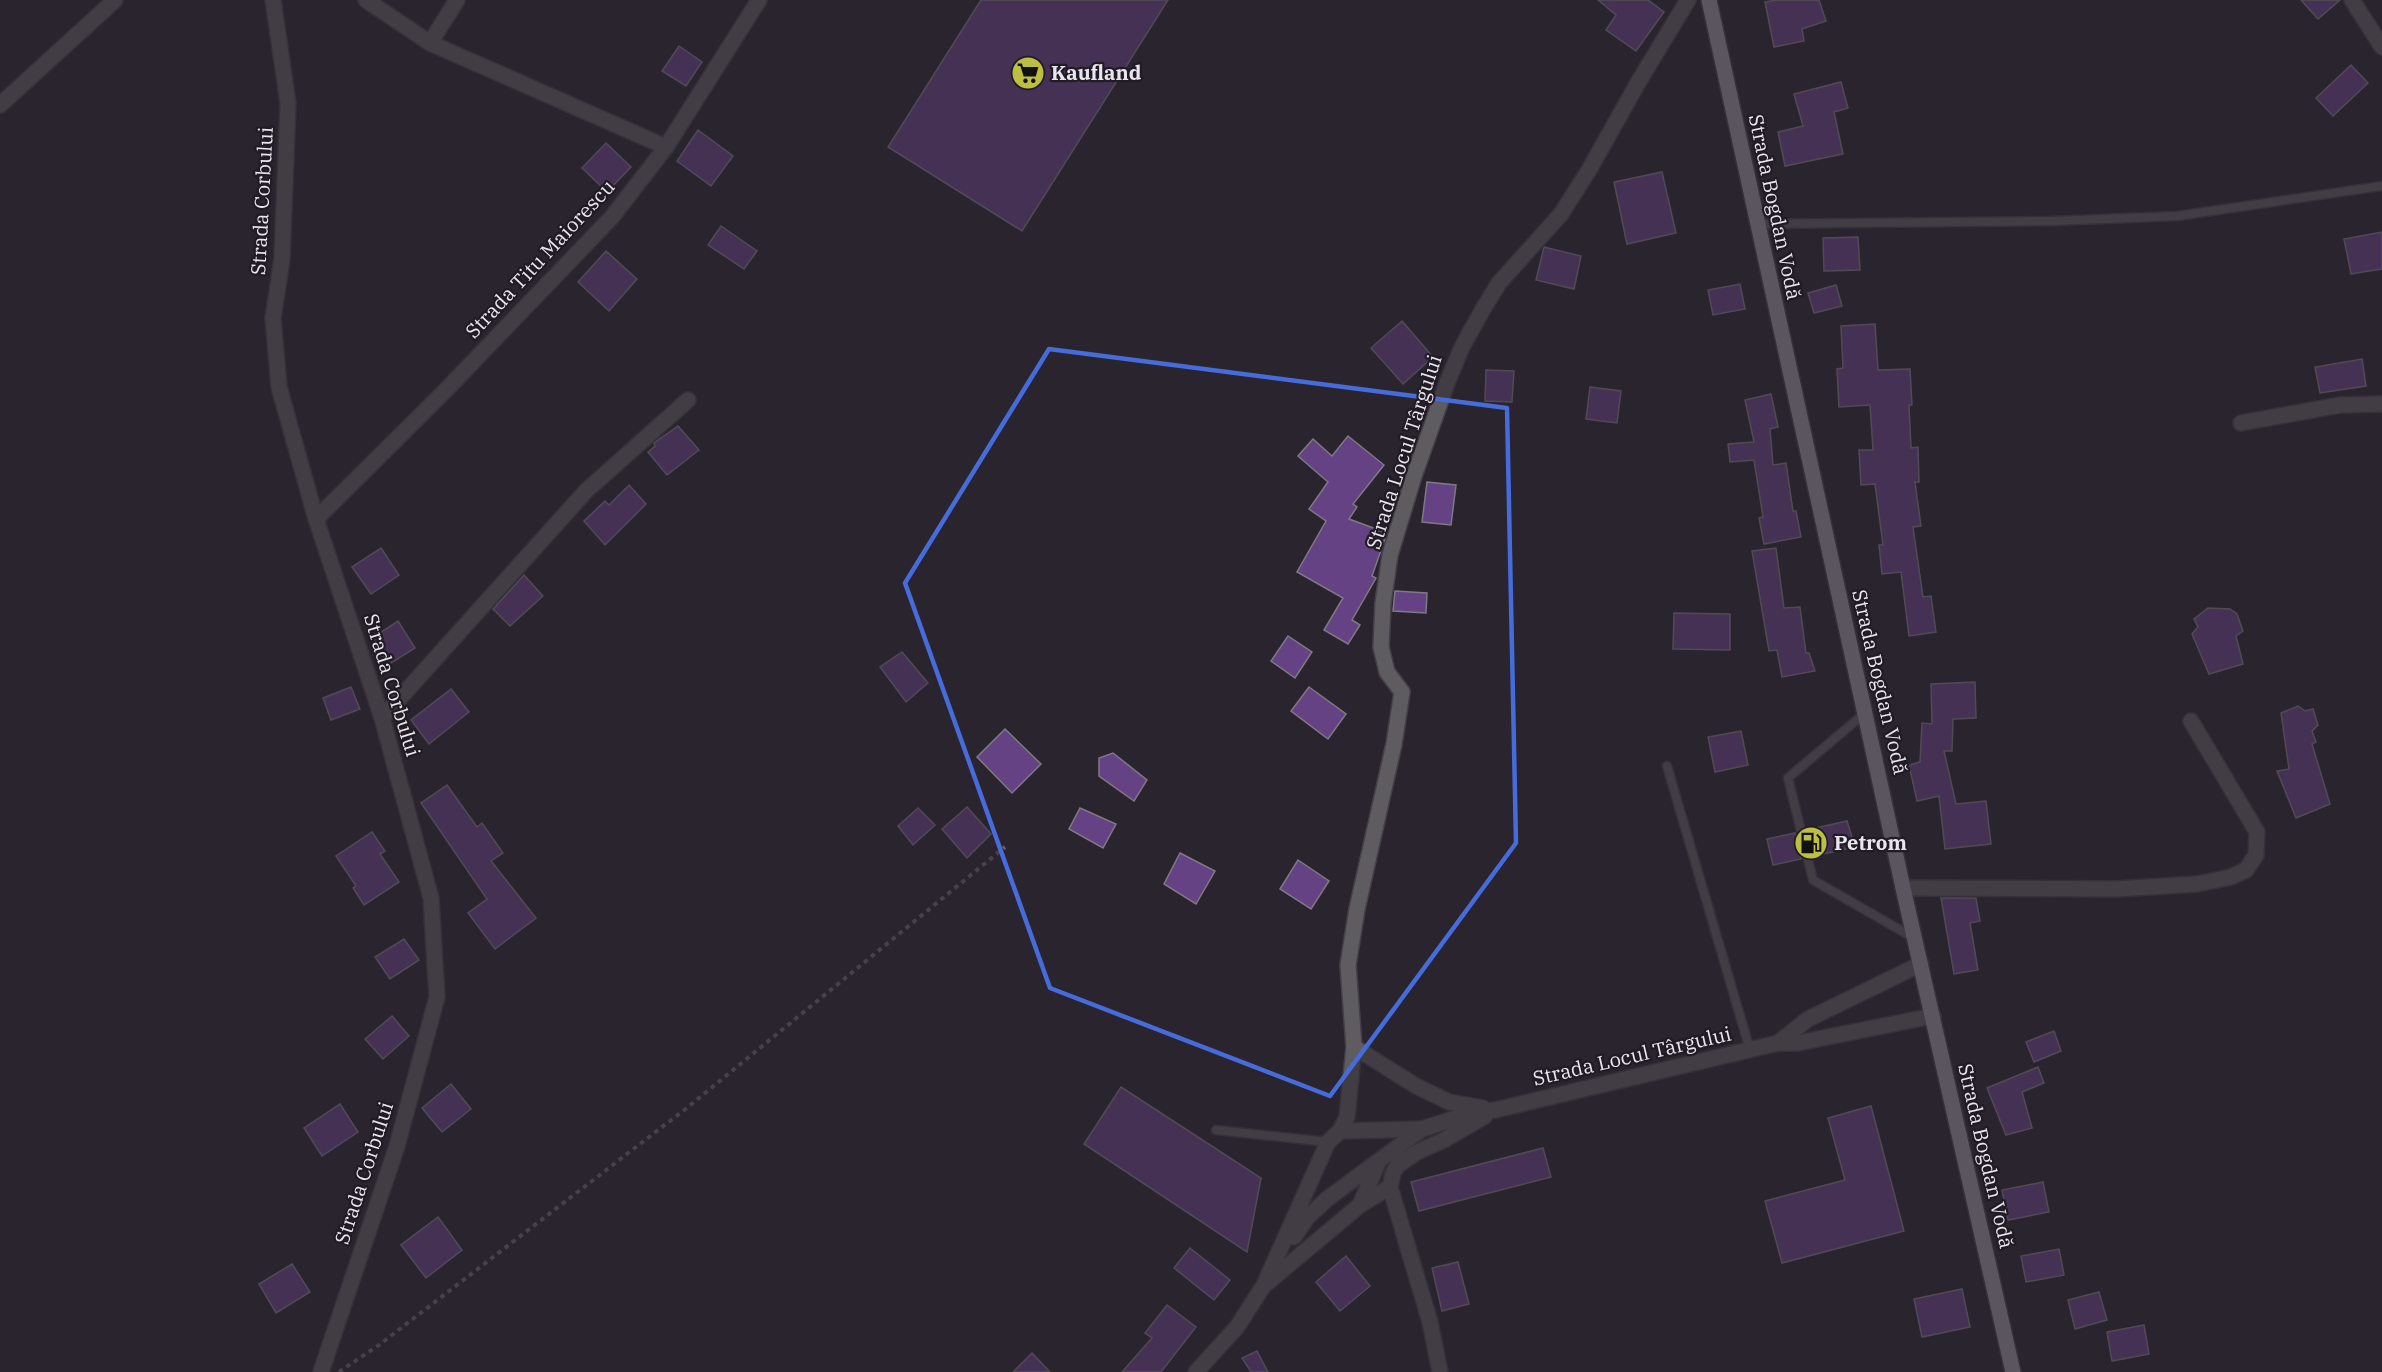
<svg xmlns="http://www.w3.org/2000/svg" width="2382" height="1372" font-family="'IBM Plex Serif',serif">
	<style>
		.building { fill: #654283; stroke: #7f7985; stroke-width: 1.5 }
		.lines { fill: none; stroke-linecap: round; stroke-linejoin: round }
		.service-casing { stroke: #443f49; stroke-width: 11 }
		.minor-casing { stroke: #443f49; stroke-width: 18 }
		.primary-casing { stroke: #443f49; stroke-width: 18 }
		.path { stroke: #68646d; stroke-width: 4; stroke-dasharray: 4.5 4.5; stroke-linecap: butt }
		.service { stroke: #5f5c61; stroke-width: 8 }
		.minor { stroke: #5f5c61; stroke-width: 15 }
		.primary { stroke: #96919c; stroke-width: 15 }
		.marked { fill: none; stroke: #466cdc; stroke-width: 4.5; stroke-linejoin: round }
		.labels { text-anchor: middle; stroke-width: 4.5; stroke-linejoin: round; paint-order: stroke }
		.poi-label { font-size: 20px; font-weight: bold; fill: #eae6ed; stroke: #201b24; text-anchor: start }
		.street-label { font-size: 20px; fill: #eae6ed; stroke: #201b24 }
	</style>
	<rect width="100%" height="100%" fill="#29242e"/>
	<g class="building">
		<path d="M981 0H1168L1022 231 888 147Z"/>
		<path d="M1598 0H1648L1664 12 1636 51 1606 30 1616 15Z"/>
		<path d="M1776 0H1819L1826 21 1802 29 1804 41 1774 47 1765 2Z"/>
		<path d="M2301 0H2340L2318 19Z"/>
		<path d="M679 46 702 62 686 86 662 71Z"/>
		<path d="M2351 65 2368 83 2333 116 2316 98Z"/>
		<path d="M1841 82 1848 108 1834 112 1843 154 1785 166 1778 132 1803 126 1794 94Z"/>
		<path d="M698 130 733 156 711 186 677 161Z"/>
		<path d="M606 143 631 167 607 192 582 168Z"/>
		<path d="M1662 172 1676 233 1627 244 1614 182Z"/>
		<path d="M721 226 757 251 744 269 708 245Z"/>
		<path d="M2382 232V269L2351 274 2344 239Z"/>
		<path d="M1858 237 1860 270 1824 271 1823 238Z"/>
		<path d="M1544 247 1581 256 1574 289 1536 280Z"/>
		<path d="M606 251 637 279 609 311 578 282Z"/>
		<path d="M1740 284 1745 309 1713 315 1708 290Z"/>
		<path d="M1836 285 1842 306 1814 313 1808 293Z"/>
		<path d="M1402 321 1433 357 1403 384 1371 348Z"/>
		<path d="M1875 324 1878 370 1910 369 1912 405H1909L1911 448 1918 447 1919 482H1915L1921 526 1913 527 1923 597 1931 596 1936 632 1909 636 1901 572 1882 574 1879 545H1883L1875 484 1861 485 1859 450H1873L1870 405 1839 407 1837 369 1843 368 1841 326Z"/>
		<path d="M2362 359 2366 386 2320 393 2315 367Z"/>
		<path d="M1486 370 1514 371 1512 402 1485 401Z"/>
		<path d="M1590 387 1621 391 1617 423 1586 419Z"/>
		<path d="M1771 394 1778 427 1770 429 1773 465 1786 463 1793 511H1796L1801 537 1764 544 1759 518 1763 517 1754 460 1730 462 1728 444 1754 442 1745 400Z"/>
		<path d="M678 426 699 450 667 475 648 452 655 446 654 443Z"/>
		<path d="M1348 436 1384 465 1353 504 1357 507 1349 519 1387 533 1372 576 1376 578 1352 620 1360 625 1348 644 1324 630 1343 598 1297 572 1326 521 1309 509 1328 482 1298 456 1313 439 1332 456Z"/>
		<path d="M1427 482 1456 485 1451 525 1422 522Z"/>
		<path d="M629 485 646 504 605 545 584 521 605 501 609 505Z"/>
		<path d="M381 548 399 575 371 594 352 567Z"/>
		<path d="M1776 548 1784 608 1800 607 1806 653H1809L1815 671 1782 677 1777 650 1769 651 1752 551Z"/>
		<path d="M524 575 543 596 510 626 493 609Z"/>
		<path d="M1395 591 1427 593 1426 613 1393 611Z"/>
		<path d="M2208 608 2230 609 2237 614 2243 631 2236 636 2243 664 2209 674 2192 634 2198 627 2194 619Z"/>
		<path d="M1674 613 1730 614V650L1673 649Z"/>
		<path d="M398 621 415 648 388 665 372 638Z"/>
		<path d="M1288 636 1312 652 1295 678 1271 661Z"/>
		<path d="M902 652 928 683 906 702 880 667Z"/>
		<path d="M1975 682 1976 718 1953 719 1952 751H1944L1956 804 1986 801 1991 844 1945 849 1939 796 1917 801 1909 765 1920 762 1922 723 1932 724 1931 684Z"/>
		<path d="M351 687 360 709 331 720 323 698Z"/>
		<path d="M1309 687 1346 714 1328 739 1291 711Z"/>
		<path d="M451 689 469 712 429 744 411 720Z"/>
		<path d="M2298 706 2305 711 2313 709 2318 725 2312 731 2316 742 2312 744 2330 804 2296 818 2277 771 2289 769 2281 713Z"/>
		<path d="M1005 729 1041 764 1012 793 977 757Z"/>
		<path d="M1741 731 1748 765 1715 772 1708 737Z"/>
		<path d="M1113 753 1147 780 1134 801 1099 776V758Z"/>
		<path d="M447 785 477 827 482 823 503 853 491 861 536 918 495 949 468 913 487 899 421 803Z"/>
		<path d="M967 807 991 834 967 858 942 829Z"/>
		<path d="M918 808 935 825 913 845 898 826Z"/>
		<path d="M1080 808 1116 824 1103 848 1069 829Z"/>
		<path d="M1847 821 1855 847 1814 856 1807 830Z"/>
		<path d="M372 832 385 851 380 854 399 882 364 905 353 888 356 886 336 856Z"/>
		<path d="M1795 833 1801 859 1773 865 1767 839Z"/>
		<path d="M1180 853 1215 871 1196 904 1164 884Z"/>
		<path d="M1298 860 1329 881 1311 909 1280 889Z"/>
		<path d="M1941 898H1976L1980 921 1970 923 1978 970 1954 974Z"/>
		<path d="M404 939 419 960 390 979 375 957Z"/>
		<path d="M392 1016 409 1036 383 1059 365 1039Z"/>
		<path d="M2054 1031 2061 1051 2034 1062 2026 1042Z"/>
		<path d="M2038 1067 2044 1083 2022 1092 2032 1128 2006 1135 1987 1088Z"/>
		<path d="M451 1084 471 1109 442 1132 422 1108Z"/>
		<path d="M1121 1087 1261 1178 1247 1252 1084 1144Z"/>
		<path d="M340 1104 358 1132 322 1156 304 1128Z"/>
		<path d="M1871 1106 1904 1231 1782 1263 1765 1201 1845 1180 1828 1118Z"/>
		<path d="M1543 1148 1551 1177 1419 1211 1411 1182Z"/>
		<path d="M2043 1182 2049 1212 2008 1220 2002 1190Z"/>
		<path d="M438 1217 462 1250 426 1278 401 1245Z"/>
		<path d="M1190 1248 1230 1280 1214 1300 1174 1268Z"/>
		<path d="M2059 1249 2064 1275 2026 1282 2021 1256Z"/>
		<path d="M1346 1256 1370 1286 1340 1311 1316 1282Z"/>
		<path d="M1458 1262 1469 1304 1442 1311 1432 1268Z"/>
		<path d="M292 1264 310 1292 276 1313 259 1284Z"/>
		<path d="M1962 1289 1970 1327 1922 1337 1914 1299Z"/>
		<path d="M2099 1292 2107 1320 2075 1329 2068 1300Z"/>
		<path d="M1167 1305 1196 1327 1161 1372H1122L1152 1338 1145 1333Z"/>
		<path d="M2144 1325 2149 1354 2112 1361 2107 1332Z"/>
		<path d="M1257 1351 1268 1372H1251L1242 1358Z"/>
		<path d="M1032 1353 1050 1372H1013Z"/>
	</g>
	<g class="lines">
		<defs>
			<g id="service">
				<path d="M1758 224 2053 221 2177 216 2382 186"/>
				<path d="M1865 713 1788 778 1813 880 1914 938"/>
				<path d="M1667 766 1750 1050"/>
				<path d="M1216 1130 1328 1142"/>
			</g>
			<g id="minor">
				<path d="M273 0 288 103 282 259 273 318 279 387 316 519 382 718 431 898 437 997 397 1146 321 1372"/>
				<path d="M366 0 430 43 666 147"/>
				<path d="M2352 0 2382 47"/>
				<path d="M430 43 457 0"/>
				<path d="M0 105 115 0"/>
				<path d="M2241 423 2340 405 2382 404"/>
				<path d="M316 519 444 392 612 217 666 147 759 0"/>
				<path d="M382 718 586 491 688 400"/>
				<path d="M1903 888 2116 889 2197 884 2231 877 2246 870 2256 855 2257 832 2191 721"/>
				<path d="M1778 1043 1808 1019 1921 964"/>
				<path d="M1354 1047 1416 1086 1449 1102 1483 1108"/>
				<path d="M1340 1131 1422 1129"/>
				<path d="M1360 1205 1378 1163"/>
				<path d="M1294 1237 1307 1218 1327 1199 1422 1129 1472 1113 1495 1110 1778 1043H1798L1933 1016"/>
				<path d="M1267 1283 1360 1205 1390 1187"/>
				<path d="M1196 1372 1237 1327 1264 1285 1328 1142 1340 1131 1347 1117 1354 1047 1348 965 1357 909 1394 744 1402 692 1387 672 1381 647 1383 603 1390 555 1414 476 1447 383 1462 347 1483 309 1499 283 1561 214 1589 170 1639 81 1688 0"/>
				<path d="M1440 1372 1430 1322 1390 1187 1393 1173 1398 1165 1417 1152 1444 1140 1485 1116"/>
			</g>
			<path id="primary" d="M1709 0 1903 888 2013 1372"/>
		</defs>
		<use href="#service" class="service-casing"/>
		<use href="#minor" class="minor-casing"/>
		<use href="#primary" class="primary-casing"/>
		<path class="path" d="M339 1372 379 1345 688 1107 1005 847"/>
		<use href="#service" class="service"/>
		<use href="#minor" class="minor"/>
		<use href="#primary" class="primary"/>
	</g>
	<path d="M0 0H2382V1372H0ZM1049 349 1507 408 1516 843 1330 1096 1050 988 905 583Z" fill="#29242e" fill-opacity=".55" fill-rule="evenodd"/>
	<path class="marked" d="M1049 349 1507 408 1516 843 1330 1096 1050 988 905 583Z"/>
	<defs>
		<symbol id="supermarket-disc" viewBox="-11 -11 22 22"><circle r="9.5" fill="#bdbf43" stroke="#201b24"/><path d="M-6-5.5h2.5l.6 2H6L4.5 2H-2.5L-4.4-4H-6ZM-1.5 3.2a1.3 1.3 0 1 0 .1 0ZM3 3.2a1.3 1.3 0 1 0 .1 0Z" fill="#111"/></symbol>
		<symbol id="fuel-disc" viewBox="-11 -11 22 22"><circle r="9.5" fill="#bdbf43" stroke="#201b24"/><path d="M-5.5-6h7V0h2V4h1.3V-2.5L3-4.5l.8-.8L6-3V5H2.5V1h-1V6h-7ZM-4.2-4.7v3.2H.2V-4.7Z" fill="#111"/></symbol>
	</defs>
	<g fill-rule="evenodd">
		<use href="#supermarket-disc" x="1009" y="54" width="38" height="38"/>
		<use href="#fuel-disc" x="1792" y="824" width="38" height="38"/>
	</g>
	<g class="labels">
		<g class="poi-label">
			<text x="1051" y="80">Kaufland</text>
			<text x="1834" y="850">Petrom</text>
		</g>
		<g class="street-label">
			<text transform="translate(262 201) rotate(-87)" y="7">Strada Corbului</text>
			<text transform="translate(1775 207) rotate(78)" y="7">Strada Bogdan Vodă</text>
			<text transform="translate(540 259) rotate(-47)" y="7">Strada Titu Maiorescu</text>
			<text transform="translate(1404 452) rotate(-72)" y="7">Strada Locul Târgului</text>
			<text transform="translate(1880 682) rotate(77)" y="7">Strada Bogdan Vodă</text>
			<text transform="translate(392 685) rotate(73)" y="7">Strada Corbului</text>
			<text transform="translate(1632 1056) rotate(-13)" y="7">Strada Locul Târgului</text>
			<text transform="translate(1986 1156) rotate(77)" y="7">Strada Bogdan Vodă</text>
			<text transform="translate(364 1173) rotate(-72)" y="7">Strada Corbului</text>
		</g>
	</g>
</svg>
